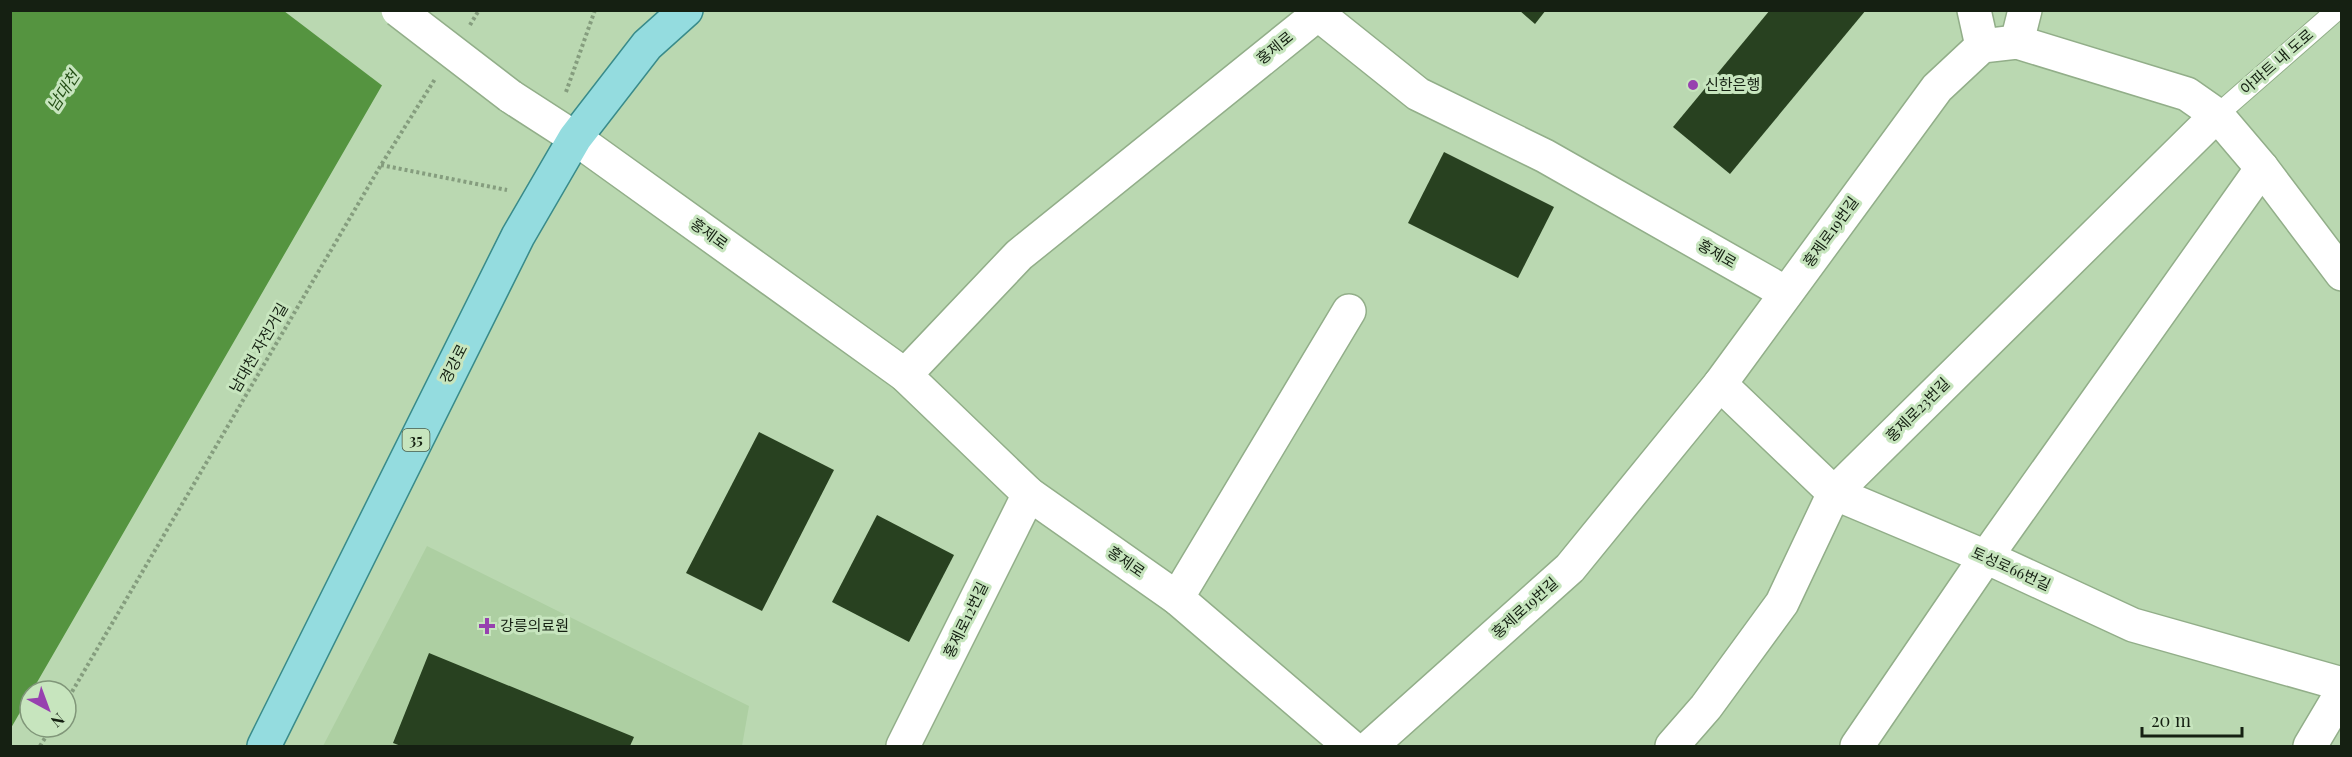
<svg xmlns="http://www.w3.org/2000/svg" width="2352" height="757" font-family="'Playfair Display','Noto Sans KR',serif">
	<style>
		.built { fill: #adcfa2 }
		.water { fill: #559440 }
		.pier { fill: #bad8b1 }
		.building { fill: #284120 }
		.lines { fill: none; stroke-linecap: round; stroke-linejoin: round }
		.service-casing { stroke: #92ae89; stroke-width: 22 }
		.minor-casing { stroke: #92ae89; stroke-width: 36 }
		.tertiary-casing { stroke: #92ae89; stroke-width: 36 }
		.primary-casing { stroke: #398b8a; stroke-width: 36 }
		.path { stroke: #859d7e; stroke-width: 4; stroke-dasharray: 3 3; stroke-linecap: butt }
		.service { stroke: #fff; stroke-width: 20 }
		.minor { stroke: #fff; stroke-width: 33 }
		.tertiary { stroke: #fff; stroke-width: 33 }
		.primary { stroke: #94dcdf; stroke-width: 33 }
		.tertiary-bridge-casing { stroke: #92ae89; stroke-width: 36; stroke-linecap: butt }
		.tertiary-bridge { stroke: #fff; stroke-width: 33 }
		.poi-dot { fill: #9741af; stroke: #c7e5be; stroke-width: 2 }
		.labels { text-anchor: middle; stroke-width: 6; stroke-linejoin: round; paint-order: stroke }
		.shield { fill: #c7e5be; stroke: #4a5b46; stroke-width: 1.5 }
		.shield-label { font-size: 14px; font-weight: bold; fill: #152012 }
		.street-label { font-size: 15px; fill: #152012; stroke: #c7e5be }
		.poi-label { font-size: 15px; fill: #152012; stroke: #c7e5be; text-anchor: start }
		.water-label { font-size: 16px; font-style: italic; fill: #254f16; stroke: #c7e5be }
	</style>
	<rect width="100%" height="100%" fill="#bad8b1"/>
	<path class="built" d="M427 546 749 706 742 746H323Z"/>
	<path class="water" d="M11 11H425L32 691H30V695L11 728Z"/>
	<path class="pier" d="M428 10 384 87 284 11Z"/>
	<g class="building">
		<path d="M1519 10H1546L1535 24Z"/>
		<path d="M1770 10H1866L1730 174 1673 127Z"/>
		<path d="M1444 152 1554 207 1518 278 1408 223Z"/>
		<path d="M759 432 834 470 762 611 686 573Z"/>
		<path d="M877 515 954 555 909 642 832 602Z"/>
		<path d="M429 653 634 737 630 746H401L393 743Z"/>
	</g>
	<g class="lines">
		<defs>
			<path id="service" d="M2217 115 2337 10"/>
			<g id="minor">
				<path d="M1974 10 1982 46"/>
				<path d="M2017 42 2025 10"/>
				<path d="M905 375 1019 255 1318 14 1418 94 1545 156 1786 293"/>
				<path d="M1720 384 1834 493 1986 557 2133 625 2342 684"/>
				<path d="M1177 598 1349 311"/>
				<path d="M903 746 1029 494"/>
				<path d="M1371 746 1570 568 1720 384 1937 88 1982 46 2017 42 2187 94 2217 115 2262 168 2342 274"/>
				<path d="M1672 746 1706 707 1782 603 1834 493 2217 115"/>
				<path d="M1857 746 1986 557 2262 168"/>
			</g>
			<g id="tertiary">
				<path d="M510 96 575 138 905 375 1029 494 1177 598 1350 746"/>
				<path d="M2310 746 2342 692"/>
			</g>
			<path id="primary" d="M264 746 518 236 575 138 647 45 686 10"/>
		</defs>
		<use href="#service" class="service-casing"/>
		<use href="#minor" class="minor-casing"/>
		<use href="#tertiary" class="tertiary-casing"/>
		<use href="#primary" class="primary-casing"/>
		<g class="path">
			<path d="M470 25 479 10"/>
			<path d="M566 92 595 10"/>
			<path d="M381 165 507 190"/>
			<path d="M66 702 381 165 435 79"/>
			<path d="M40 746 52 727"/>
		</g>
		<use href="#service" class="service"/>
		<use href="#minor" class="minor"/>
		<use href="#tertiary" class="tertiary"/>
		<use href="#primary" class="primary"/>
		<defs>
			<path id="tertiary-bridge" d="M398 10 510 96"/>
		</defs>
		<use href="#tertiary-bridge" class="tertiary-bridge-casing"/>
		<use href="#tertiary-bridge" class="tertiary-bridge"/>
	</g>
	<g class="poi-dot">
		<circle cx="1693" cy="85" r="6"/>
		<path d="M484 617h6v6h6v6h-6v6h-6v-6h-6v-6h6z"/>
	</g>
	<g class="labels">
		<rect class="shield" x="402.5" y="429" width="27" height="22" rx="4.5"/>
		<g class="shield-label">
			<text x="416" y="445">35</text>
		</g>
		<g class="street-label">
			<text transform="translate(1275 48) rotate(-39)" y="5">홍제로</text>
			<text transform="translate(2277 62) rotate(-41)" y="5">아파트 내 도로</text>
			<text transform="translate(1831 232) rotate(-54)" y="5">홍제로19번길</text>
			<text transform="translate(709 234) rotate(36)" y="5">홍제로</text>
			<text transform="translate(1717 254) rotate(30)" y="5">홍제로</text>
			<text transform="translate(259 348) rotate(-60)" y="5">남대천 자전거길</text>
			<text transform="translate(454 364) rotate(-63)" y="5">경강로</text>
			<text transform="translate(1918 410) rotate(-45)" y="5">홍제로23번길</text>
			<text transform="translate(1126 562) rotate(35)" y="5">홍제로</text>
			<text transform="translate(2011 569) rotate(24)" y="5">토성로66번길</text>
			<text transform="translate(1525 608) rotate(-42)" y="5">홍제로19번길</text>
			<text transform="translate(966 620) rotate(-64)" y="5">홍제로12번길</text>
		</g>
		<g class="poi-label">
			<text x="1705" y="90">신한은행</text>
			<text x="500" y="631">강릉의료원</text>
		</g>
		<g class="water-label">
			<text transform="translate(63 91) rotate(-57)" y="6">남대천</text>
		</g>
	</g>
	<rect width="2352" height="757" fill="none" stroke="#152012" stroke-width="24"/>
	<g transform="translate(48 709) rotate(139)"><circle r="28" fill="#c7e5be" stroke="#809679" stroke-width="1.5"/>
	<path d="M0-4.5L10 22L0 15L-10 22Z" fill="#9741af"/>
	<text y="-9" font-size="16" font-weight="bold" text-anchor="middle" fill="#152012">N</text>
	</g>
	<path d="M2142 727v9h100v-9" fill="none" stroke="#152012" stroke-width="3"/>
	<text x="2151" y="727" font-size="18" fill="#152012" stroke="#c7e5be" stroke-width="4.5" paint-order="stroke">20 m</text>
</svg>
